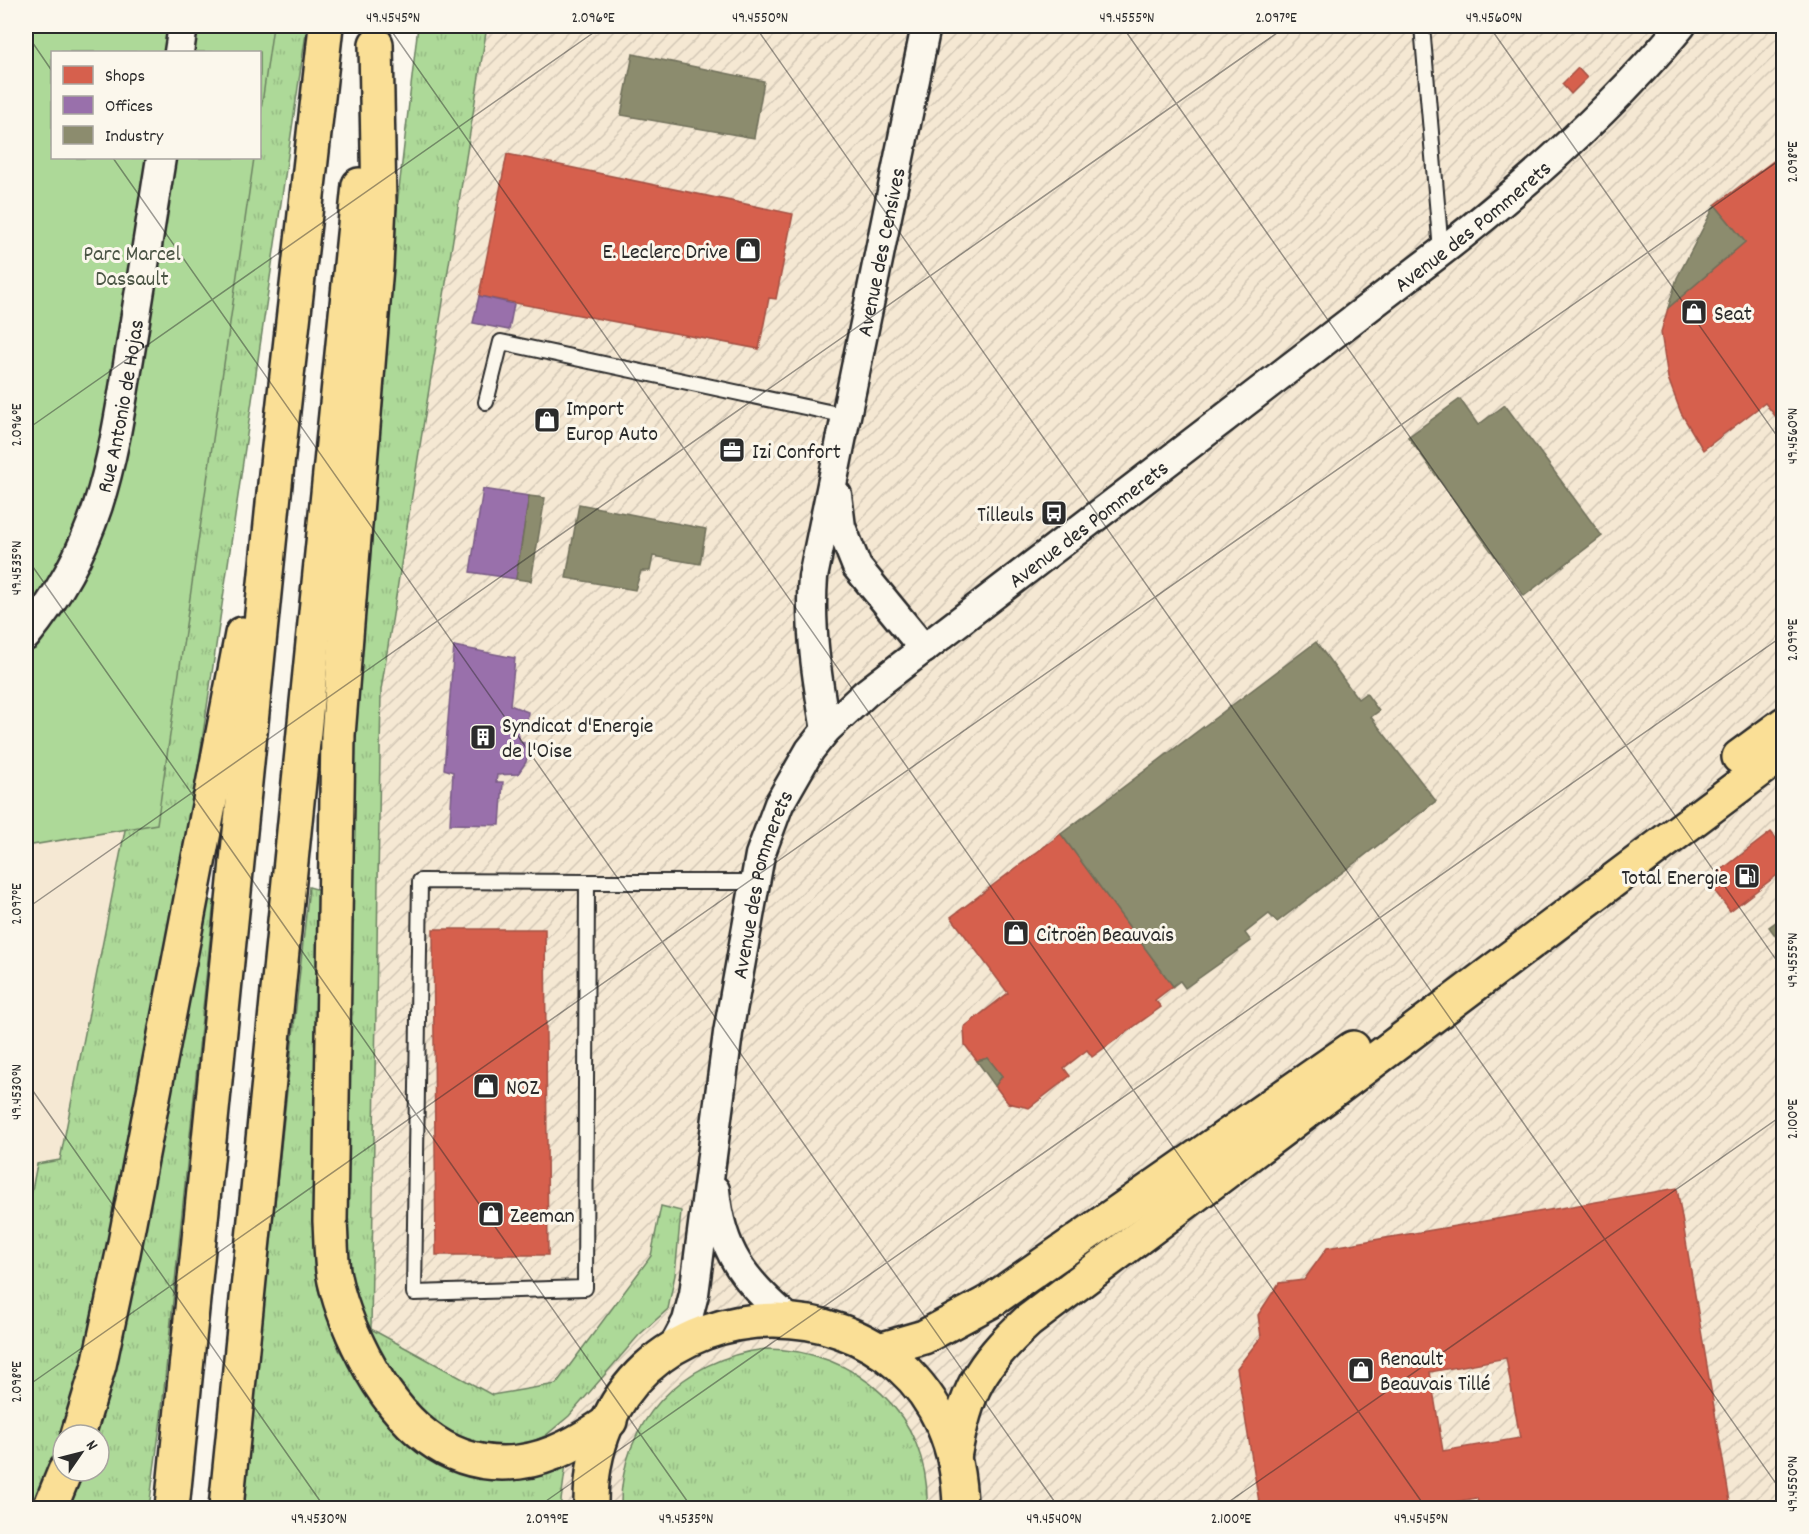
<svg xmlns="http://www.w3.org/2000/svg" width="1809" height="1534" font-family="Dekko,sans-serif">
	<style>
		.built { fill: #f5e8d3 }
		.industrial { fill: url(#industrial-furrows) }
		.grass { fill: url(#grass-tufts); stroke: #6c8262; stroke-width: 1.5 }
		.green { fill: #add998; stroke: #6c8262; stroke-width: 1.5 }
		.shops { fill: #d6604d; stroke: #a35043; stroke-width: 1.5; fill-rule: evenodd }
		.offices { fill: #9970ab; stroke: #785b85; stroke-width: 1.5 }
		.industry { fill: #8c8c6e; stroke: #6f6f5a; stroke-width: 1.5 }
		.lines { fill: none; stroke-linecap: round; stroke-linejoin: round }
		.lane-casing { stroke: #2b2b2b; stroke-width: 18 }
		.street-casing { stroke: #2b2b2b; stroke-width: 33 }
		.primary-casing { stroke: #2b2b2b; stroke-width: 38 }
		.lane { stroke: #fbf7ec; stroke-width: 14 }
		.street { stroke: #fbf7ec; stroke-width: 28 }
		.primary { stroke: #fadf96; stroke-width: 33 }
		.ticks { fill: none; stroke: #2b2b2b; stroke-width: 1.5; stroke-opacity: 0.45 }
		.labels { text-anchor: middle; stroke-width: 6; stroke-linejoin: round; paint-order: stroke }
		.street-label { font-size: 22px; fill: #2b2b2b; stroke: #fbf7ec }
		.poi-label { font-size: 22px; fill: #2b2b2b; stroke: #fbf7ec; text-anchor: start }
		.park-label { font-size: 22px; fill: #4c5646; stroke: #fbf7ec }
		.neatline { fill: none; stroke: #2b2b2b; stroke-width: 2 }
		.ticks-label { font-size: 15px; text-anchor: middle; fill: #2b2b2b }
	</style>
	<defs>
		<pattern id="industrial-furrows" width="10" height="10" patternUnits="userSpaceOnUse" patternTransform="scale(1.5)"><rect width="10" height="10" fill="#f5e8d3"/><path d="M-1 1l2-2M0 10L10 0M9 11l2-2" fill="none" stroke="#d2c7b5"/></pattern>
		<pattern id="grass-tufts" width="24" height="20" patternUnits="userSpaceOnUse" patternTransform="scale(1.5)"><rect width="24" height="20" fill="#add998"/><path d="M3 7l-1-3M5 7V3M7 7l1-3M15 17l-1-3M17 17v-4M19 17l1-3" fill="none" stroke="#95ba83"/></pattern>
	</defs>
	<rect width="100%" height="100%" fill="#fbf7ec"/>
	<filter id="ink" filterUnits="userSpaceOnUse"><feTurbulence type="fractalNoise" baseFrequency=".0167" numOctaves="2"/><feDisplacementMap in="SourceGraphic" scale="12" xChannelSelector="R" yChannelSelector="G"/><feConvolveMatrix kernelMatrix="1 2 1 2 8 2 1 2 1" color-interpolation-filters="sRGB"/></filter>
	<g filter="url(#ink)">
		<path class="built" d="M157 824 26 1475V846Z"/>
		<path class="industrial" d="M487 26H1783V1508H371L372 1209 381 690Z"/>
		<g class="grass">
			<path d="M246 26H307L192 809 92 1332 63 1440 35 1508H26V1221L37 1164 60 1160 194 480 231 158H260V52Z"/>
			<path d="M418 26H487L381 690 371 1329 492 1395 556 1384 651 1256 661 1206 681 1211 675 1275 668 1309 639 1335 569 1416 545 1436 514 1449 480 1447 442 1430 410 1407 346 1296 351 679 386 300Z"/>
			<path d="M309 887 320 890 315 1200 318 1289 339 1350 371 1396 411 1441 567 1456 560 1508H242Z"/>
			<path d="M202 899 214 901 161 1418 149 1508H61L75 1471H99V1435H88Z"/>
			<path d="M766 1349C856 1349 931 1415 927 1508H621C619 1423 682 1358 766 1349Z"/>
		</g>
		<path class="green" d="M26 26H273L260 117V52H52V158H254L157 824 26 846Z"/>
		<g class="shops">
			<path d="M1578 68 1587 78 1571 94 1562 84Z"/>
			<path d="M1784 153V427L1765 403 1703 450 1681 413 1668 378 1661 332 1668 308 1745 242 1715 205Z"/>
			<path d="M507 154 793 214 776 299 769 298 759 349 479 296Z"/>
			<path d="M1771 832 1784 848V870L1730 911 1707 881Z"/>
			<path d="M1061 834 1173 986 1155 1000 1161 1007 1092 1057 1087 1050 1064 1068 1070 1076 1029 1108 1008 1103 995 1086 1002 1076 988 1058 977 1061 965 1045 964 1027 1008 993 951 917Z"/>
			<path d="M433 929H545L548 1255H436Z"/>
			<path d="M1677 1188 1731 1508H1479L1477 1498 1418 1508H1260L1237 1368 1261 1337 1258 1315 1279 1283 1304 1280 1327 1248ZM1506 1358 1520 1438 1443 1451 1430 1372Z"/>
		</g>
		<g class="offices">
			<path d="M479 296 514 304 509 330 473 323Z"/>
			<path d="M483 489 529 496 516 579 470 572Z"/>
			<path d="M454 646 515 658 510 705 528 712 527 722 518 731 520 742 530 744 526 762 518 774 497 775 496 782H503L500 825 450 824 453 772 444 769Z"/>
		</g>
		<g class="industry">
			<path d="M633 54 764 81 754 138 621 115Z"/>
			<path d="M1715 205 1745 242 1668 308 1677 278Z"/>
			<path d="M1460 399 1478 425 1505 405 1602 536 1524 596 1408 437Z"/>
			<path d="M529 496 545 498 531 581 516 579Z"/>
			<path d="M579 504 706 529 700 564 653 556 650 571H641L635 590 566 578Z"/>
			<path d="M1316 642 1358 699 1366 693 1379 711 1371 717 1436 801 1277 922 1269 914 1245 933 1251 941 1185 988 1180 981 1173 986 1061 834Z"/>
			<path d="M1784 916V944L1782 945 1769 927Z"/>
			<path d="M988 1058 1002 1076 995 1086 977 1061Z"/>
		</g>
		<g class="lines">
			<defs>
				<g id="lane">
					<path d="M1422 26 1441 251"/>
					<path d="M486 402 501 342 847 416"/>
					<path d="M587 882 420 881 414 1293 585 1288 587 882H753"/>
				</g>
				<g id="street">
					<path d="M179 52 183 26"/>
					<path d="M837 495 841 527 857 567 924 649"/>
					<path id="s1" d="M26 636C102 543 112 461 131 346 141 283 151 220 161 158"/>
					<path id="s2" d="M826 730C817 679 809 628 813 577L926 26"/>
					<path d="M715 1190C721 1251 743 1280 789 1319"/>
					<path id="s3" d="M671 1351 687 1321 694 1294 728 1033 760 855 779 804 810 750 826 730 866 693 1441 252C1528 184 1610 111 1681 26"/>
				</g>
				<g id="primary">
					<path d="M376 44 379 204 376 266 338 735 330 1221C331 1238 331 1255 333 1271 338 1301 350 1330 364 1357 396 1418 444 1471 519 1462 553 1458 582 1440 610 1421"/>
					<path d="M1739 757 1784 724"/>
					<path d="M879 1350 924 1337 991 1301 1353 1048"/>
					<path d="M78 1435 99 1365 123 1253 242 634"/>
					<path d="M954 1457C966 1391 978 1367 1028 1321L1784 752"/>
					<path d="M50 1508 65 1471"/>
					<path d="M172 1508 276 474 326 26"/>
					<path d="M226 1508 359 185"/>
					<path d="M591 1508C587 1261 956 1254 960 1508"/>
				</g>
			</defs>
			<use href="#lane" class="lane-casing"/>
			<use href="#street" class="street-casing"/>
			<use href="#primary" class="primary-casing"/>
			<use href="#lane" class="lane"/>
			<use href="#street" class="street"/>
			<use href="#primary" class="primary"/>
		</g>
	</g>
	<path class="ticks" d="M388 26 1426 1508M755 26 1784 1495M1122 26 1784 971M1489 26 1784 446M26 33 52 71M113 158 1059 1508M26 430 603 26M26 557 692 1508M26 909 1287 26M26 1081 325 1508M26 1387 1784 157M536 1508 1784 635M1220 1508 1784 1114"/>
	<defs>
		<symbol id="shop-square" viewBox="-11 -11 22 22"><rect x="-9" y="-9" width="18" height="18" rx="4" fill="#2b2b2b" stroke="#fbf7ec"/><path d="M-5-2.5h2.3a2.7 3.5 0 0 1 5.4 0H5L5.5 6h-11ZM-1.5-2.5h3a1.5 2.3 0 0 0-3 0Z" fill="#fff"/></symbol>
		<symbol id="office-square" viewBox="-11 -11 22 22"><rect x="-9" y="-9" width="18" height="18" rx="4" fill="#2b2b2b" stroke="#fbf7ec"/><path d="M-6-3h4V-5.5h4V-3h4V5H-6ZM-1-4.5V-3h2v-1.5ZM-6 0V1H6V0Z" fill="#fff"/></symbol>
		<symbol id="bus-square" viewBox="-11 -11 22 22"><rect x="-9" y="-9" width="18" height="18" rx="4" fill="#2b2b2b" stroke="#fbf7ec"/><path d="M-5-6H5V4H4V6H2V4H-2V6H-4V4H-5ZM-3.5-4V0h7V-4ZM-3.5 1.2v1.5H-2V1.2ZM2 1.2v1.5H3.5V1.2Z" fill="#fff"/></symbol>
		<symbol id="building-square" viewBox="-11 -11 22 22"><rect x="-9" y="-9" width="18" height="18" rx="4" fill="#2b2b2b" stroke="#fbf7ec"/><path d="M-4-6H4V6H1V3H-1V6H-4ZM-2.5-4.3h1.7v1.8h-1.7ZM.8-4.3h1.7v1.8H.8ZM-2.5-1h1.7V.8h-1.7ZM.8-1h1.7V.8H.8Z" fill="#fff"/></symbol>
		<symbol id="fuel-square" viewBox="-11 -11 22 22"><rect x="-9" y="-9" width="18" height="18" rx="4" fill="#2b2b2b" stroke="#fbf7ec"/><path d="M-5.5-6h7V0h2V4h1.3V-2.5L3-4.5l.8-.8L6-3V5H2.5V1h-1V6h-7ZM-4.2-4.7v3.2H.2V-4.7Z" fill="#fff"/></symbol>
	</defs>
	<g fill-rule="evenodd">
		<use href="#shop-square" x="733" y="235" width="30" height="30"/>
		<use href="#shop-square" x="1679" y="297" width="30" height="30"/>
		<use href="#shop-square" x="532" y="405" width="30" height="30"/>
		<use href="#office-square" x="717" y="435" width="30" height="30"/>
		<use href="#bus-square" x="1039" y="498" width="30" height="30"/>
		<use href="#building-square" x="468" y="722" width="30" height="30"/>
		<use href="#fuel-square" x="1732" y="861" width="30" height="30"/>
		<use href="#shop-square" x="1001" y="918" width="30" height="30"/>
		<use href="#shop-square" x="471" y="1071" width="30" height="30"/>
		<use href="#shop-square" x="476" y="1199" width="30" height="30"/>
		<use href="#shop-square" x="1346" y="1355" width="30" height="30"/>
	</g>
	<g class="labels">
		<g class="street-label">
			<text dy="8" stroke="none"><textPath href="#s3" startOffset="1468">Avenue des Pommerets</textPath></text>
			<text dy="8" stroke="none"><textPath href="#s2" startOffset="486">Avenue des Censives</textPath></text>
			<text dy="8" stroke="none"><textPath href="#s1" startOffset="252">Rue Antonio de Hojas</textPath></text>
			<text dy="8" stroke="none"><textPath href="#s3" startOffset="982">Avenue des Pommerets</textPath></text>
			<text dy="8" stroke="none"><textPath href="#s3" startOffset="478">Avenue des Pommerets</textPath></text>
		</g>
		<g class="poi-label">
			<text x="728" y="258" text-anchor="end">E. Leclerc Drive</text>
			<text x="1714" y="320">Seat</text>
			<text x="566" y="415">Import<tspan x="566" dy="25">Europ Auto</tspan></text>
			<text x="752" y="458">Izi Confort</text>
			<text x="1034" y="521" text-anchor="end">Tilleuls</text>
			<text x="502" y="732">Syndicat d'Energie<tspan x="502" dy="25">de l'Oise</tspan></text>
			<text x="1728" y="884" text-anchor="end">Total Energie</text>
			<text x="1036" y="941">Citroën Beauvais</text>
			<text x="506" y="1094">NOZ</text>
			<text x="510" y="1222">Zeeman</text>
			<text x="1380" y="1365">Renault<tspan x="1380" dy="25">Beauvais Tillé</tspan></text>
		</g>
		<g class="park-label">
			<text x="132" y="260">Parc Marcel<tspan x="132" dy="25">Dassault</tspan></text>
		</g>
	</g>
	<rect width="1809" height="1534" fill="none" stroke="#fbf7ec" stroke-width="66"/>
	<rect x="51" y="51" width="210" height="108" fill="#fbf7ec" stroke="#a8a59f" stroke-width="1.5"/>
	<rect x="63" y="66" width="30" height="18" fill="#d6604d" stroke="#a8a59f" stroke-width="1.5"/>
	<text x="105" y="81" font-size="18" fill="#2b2b2b">Shops</text>
	<rect x="63" y="96" width="30" height="18" fill="#9970ab" stroke="#a8a59f" stroke-width="1.5"/>
	<text x="105" y="111" font-size="18" fill="#2b2b2b">Offices</text>
	<rect x="63" y="126" width="30" height="18" fill="#8c8c6e" stroke="#a8a59f" stroke-width="1.5"/>
	<text x="105" y="141" font-size="18" fill="#2b2b2b">Industry</text>
	<g transform="translate(81 1453) rotate(55)"><circle r="28" fill="#fbf7ec" stroke="#a8a59f" stroke-width="1.5"/>
	<path d="M0-4.5L10 22L0 15L-10 22Z" fill="#2b2b2b"/>
	<text y="-9" font-size="16" font-weight="bold" text-anchor="middle" fill="#2b2b2b">N</text>
	</g>
	<rect x="33" y="33" width="1743" height="1468" class="neatline"/>
	<g class="ticks-label">
		<text x="393" y="22">49.4545°N</text>
		<text x="593" y="22">2.096°E</text>
		<text x="760" y="22">49.4550°N</text>
		<text x="1127" y="22">49.4555°N</text>
		<text x="1276" y="22">2.097°E</text>
		<text x="1494" y="22">49.4560°N</text>
		<text transform="translate(1792 162) rotate(-90)" y="5">2.098°E</text>
		<text transform="translate(16 425) rotate(-90)" y="5">2.096°E</text>
		<text transform="translate(1792 436) rotate(-90)" y="5">49.4560°N</text>
		<text transform="translate(16 568) rotate(-90)" y="5">49.4535°N</text>
		<text transform="translate(1792 640) rotate(-90)" y="5">2.099°E</text>
		<text transform="translate(16 904) rotate(-90)" y="5">2.097°E</text>
		<text transform="translate(1792 960) rotate(-90)" y="5">49.4555°N</text>
		<text transform="translate(16 1092) rotate(-90)" y="5">49.4530°N</text>
		<text transform="translate(1792 1119) rotate(-90)" y="5">2.100°E</text>
		<text transform="translate(16 1382) rotate(-90)" y="5">2.098°E</text>
		<text transform="translate(1792 1484) rotate(-90)" y="5">49.4550°N</text>
		<text x="319" y="1523">49.4530°N</text>
		<text x="547" y="1523">2.099°E</text>
		<text x="686" y="1523">49.4535°N</text>
		<text x="1054" y="1523">49.4540°N</text>
		<text x="1231" y="1523">2.100°E</text>
		<text x="1421" y="1523">49.4545°N</text>
	</g>
</svg>
